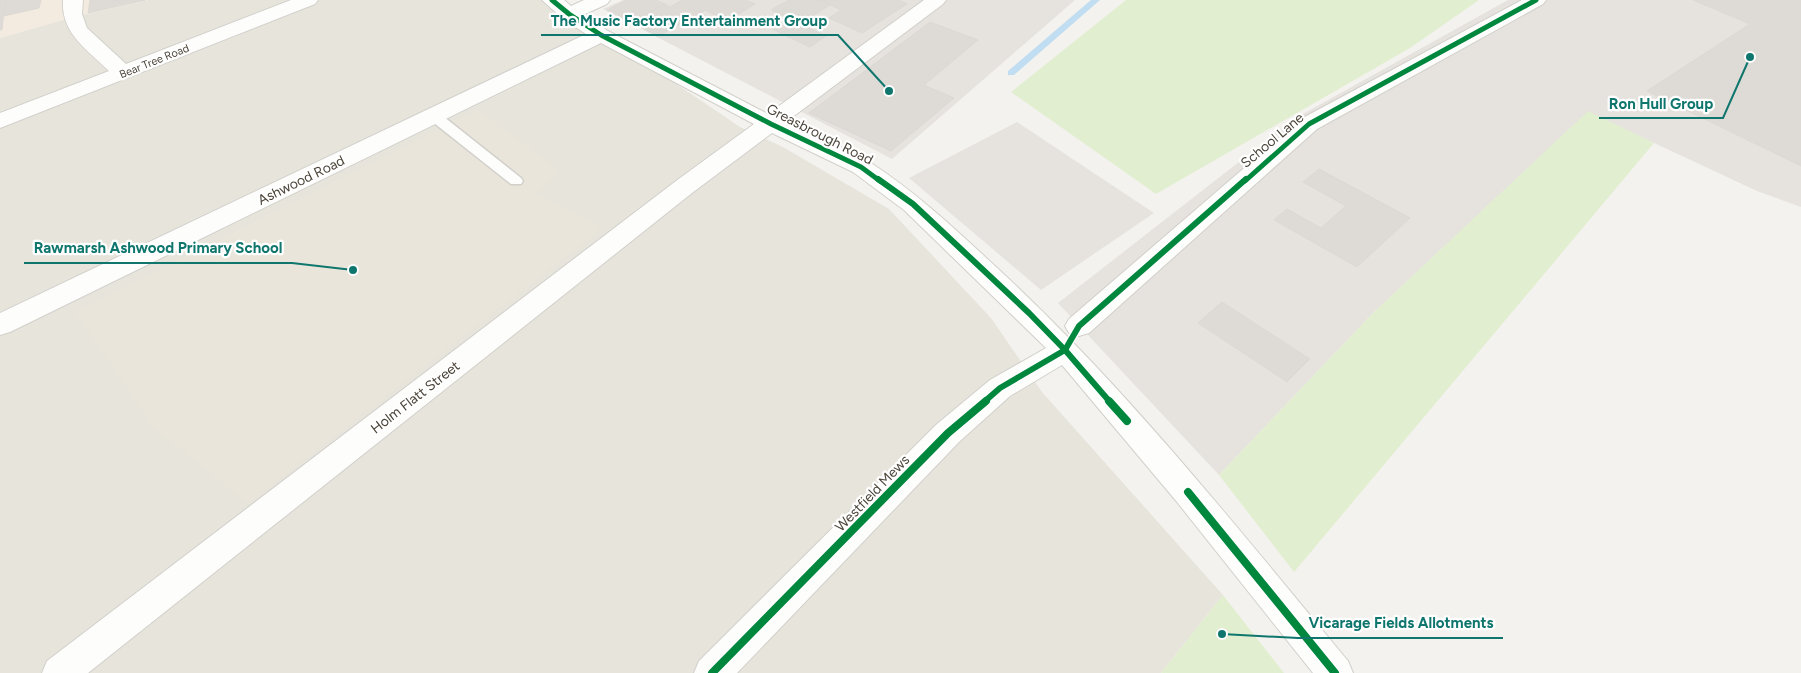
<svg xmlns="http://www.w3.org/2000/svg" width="1801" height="673" font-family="Figtree,sans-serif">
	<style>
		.residential { fill: #e7e4dc }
		.commercial { fill: #f3ebdf }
		.industrial { fill: #e6e2de }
		.education { fill: #eae5da }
		.green { fill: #e1eecf }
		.parking { fill: #e6e3df }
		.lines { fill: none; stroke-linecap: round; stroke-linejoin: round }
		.stream { fill: #c0ddf1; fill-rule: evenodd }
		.building { fill: #dedbd6; stroke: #dcd9d4 }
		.lane-casing { stroke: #d2d0cb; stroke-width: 3 }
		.street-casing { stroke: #d2d0cb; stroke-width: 2 }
		.lane { fill: #fdfdfc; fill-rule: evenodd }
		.street { fill: #fdfdfc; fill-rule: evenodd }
		.cycleway-far2-casing { stroke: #fff; stroke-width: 8 }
		.cycleway-far1-casing { stroke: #fff; stroke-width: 9 }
		.cycleway-casing { stroke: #fff; stroke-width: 11 }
		.cycleway-far2 { stroke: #00873e; stroke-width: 5 }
		.cycleway-far1 { stroke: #00873e; stroke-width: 6 }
		.cycleway { stroke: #00873e; stroke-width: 8 }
		.labels { text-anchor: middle; stroke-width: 4.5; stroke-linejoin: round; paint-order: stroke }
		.far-street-label { font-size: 11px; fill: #4b4439; stroke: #fff }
		.street-label { font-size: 14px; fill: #4b4439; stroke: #fff }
		.leader { fill: none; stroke: #0f766e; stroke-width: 2 }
		.callout-dot { fill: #0f766e; stroke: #fff; stroke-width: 2 }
		.callout-label { font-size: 15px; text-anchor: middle; font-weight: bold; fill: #0f766e; stroke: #fff; stroke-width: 4.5; stroke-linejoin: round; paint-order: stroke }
	</style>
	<rect width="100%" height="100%" fill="#f4f2ee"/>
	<path class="residential" d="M148 0H552L740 127 783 147 889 209 991 318 1042 392 1223 595 1161 673H0V38L73 17Z"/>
	<path class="commercial" d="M0 0H148L73 17 0 38Z"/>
	<g class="industrial">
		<path d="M623 0H1075L892 159 603 9Z"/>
		<path d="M1508 0H1801V207L1757 191 1588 112 1373 313 1219 475 1058 303 1294 119Z"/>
	</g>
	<path class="education" d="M478 110 559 171 535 193 602 228 248 503 154 427 75 311Z"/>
	<g class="green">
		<path d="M1126 0H1479L1410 48 1156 194 1011 92Z"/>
		<path d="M1588 111 1654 143 1294 572 1219 475 1373 313Z"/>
		<path d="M1223 595 1284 673H1161Z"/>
	</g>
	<path class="parking" d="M1017 122 1154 213 1041 290 909 178Z"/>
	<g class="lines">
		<path class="stream" d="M1091 0H1100L1014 75H1008V71Z"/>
	</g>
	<g class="building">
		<path d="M0 0H5L2 30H0Z"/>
		<path d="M5 0H41L39 8 4 16Z"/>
		<path d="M90 0H145L88 13Z"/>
		<path d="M626 0H656L665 4 631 22 607 10Z"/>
		<path d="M682 0H745L755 4 727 21 705 10 658 36 631 22 665 4 670 7Z"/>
		<path d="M789 0H820L830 5 800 24 771 10Z"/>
		<path d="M820 0H899L907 4 862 33 829 18 841 10Z"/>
		<path d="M1693 0H1801V166L1647 91 1750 24Z"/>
		<path d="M788 18 800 24 826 36 810 47 772 29Z"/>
		<path d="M930 22 978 40 924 85 954 98 891 151 809 113Z"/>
		<path d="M1319 169 1410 218 1357 267 1274 220 1287 209 1321 228 1346 206 1303 182Z"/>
		<path d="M1222 302 1310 359 1287 382 1198 323Z"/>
	</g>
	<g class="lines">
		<defs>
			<path id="lane" d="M434 112 439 113 521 178 523 181 521 184H511L429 119 427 116Z"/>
			<g id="street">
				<path d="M63 0H83L82 14 87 28 126 64 291 0H318L315 4 0 128V113L109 71C87 49 61 34 63 0Z"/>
				<path d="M542 0H564L571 6 584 0H610L607 4 583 15 608 31 768 114 924 0H946L943 4 786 122C812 135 847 147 871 163 917 193 955 229 995 266 1125 386 1235 525 1348 661L1353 673H1313L1177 502 1062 365 1010 396 959 442 737 673H694L699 661 937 424 990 380 1046 348 904 210 853 172 772 133 692 193 88 673H42L47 661 676 181 754 124 601 43 10 332 0 335V313L586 34 562 18Z"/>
				<path d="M1522 0H1546L1543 4 1317 129 1089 333 1079 336 1069 333 1065 326 1069 319 1301 119Z"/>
			</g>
		</defs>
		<use href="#lane" class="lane-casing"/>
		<use href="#street" class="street-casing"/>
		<use href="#lane" class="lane"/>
		<use href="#street" class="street"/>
		<defs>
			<g id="cycleway-far2">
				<path d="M552 0 569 14 601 35 771 124 861 167 880 181"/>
				<path d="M1245 181 1309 124 1536 0"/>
			</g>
			<g id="cycleway-far1">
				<path d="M878 179 913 204 1029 313 1065 350 1110 402"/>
				<path d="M984 402 1000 388 1065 350 1079 326 1246 179"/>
			</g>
			<g id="cycleway">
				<path d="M1109 401 1127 421"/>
				<path d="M1188 492 1335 673"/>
				<path d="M712 673 948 433 986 401"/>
			</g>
		</defs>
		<use href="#cycleway-far2" class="cycleway-far2-casing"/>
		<use href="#cycleway-far1" class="cycleway-far1-casing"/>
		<use href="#cycleway" class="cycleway-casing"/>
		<use href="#cycleway-far2" class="cycleway-far2"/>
		<use href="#cycleway-far1" class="cycleway-far1"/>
		<use href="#cycleway" class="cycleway"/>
	</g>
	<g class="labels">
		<g class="far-street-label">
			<text transform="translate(154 61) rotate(-22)" y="4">Bear Tree Road</text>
		</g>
		<g class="street-label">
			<text transform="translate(820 134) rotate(27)" y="5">Greasbrough Road</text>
			<text transform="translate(1272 140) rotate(-40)" y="5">School Lane</text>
			<text transform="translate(301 180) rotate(-26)" y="5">Ashwood Road</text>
			<text transform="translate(415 397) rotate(-38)" y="5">Holm Flatt Street</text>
			<text transform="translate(872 493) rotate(-46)" y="5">Westfield Mews</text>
		</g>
	</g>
	<path class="leader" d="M889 91L838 35H541M1750 57L1723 118H1599M353 270L292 263H24M1222 634L1298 638H1503"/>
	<g class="callout-dot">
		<circle cx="889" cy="91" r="5"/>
		<circle cx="1750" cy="57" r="5"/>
		<circle cx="353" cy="270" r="5"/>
		<circle cx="1222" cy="634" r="5"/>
	</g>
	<g class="callout-label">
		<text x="689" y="26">The Music Factory Entertainment Group</text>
		<text x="1661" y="109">Ron Hull Group</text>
		<text x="158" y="253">Rawmarsh Ashwood Primary School</text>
		<text x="1401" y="628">Vicarage Fields Allotments</text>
	</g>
</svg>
